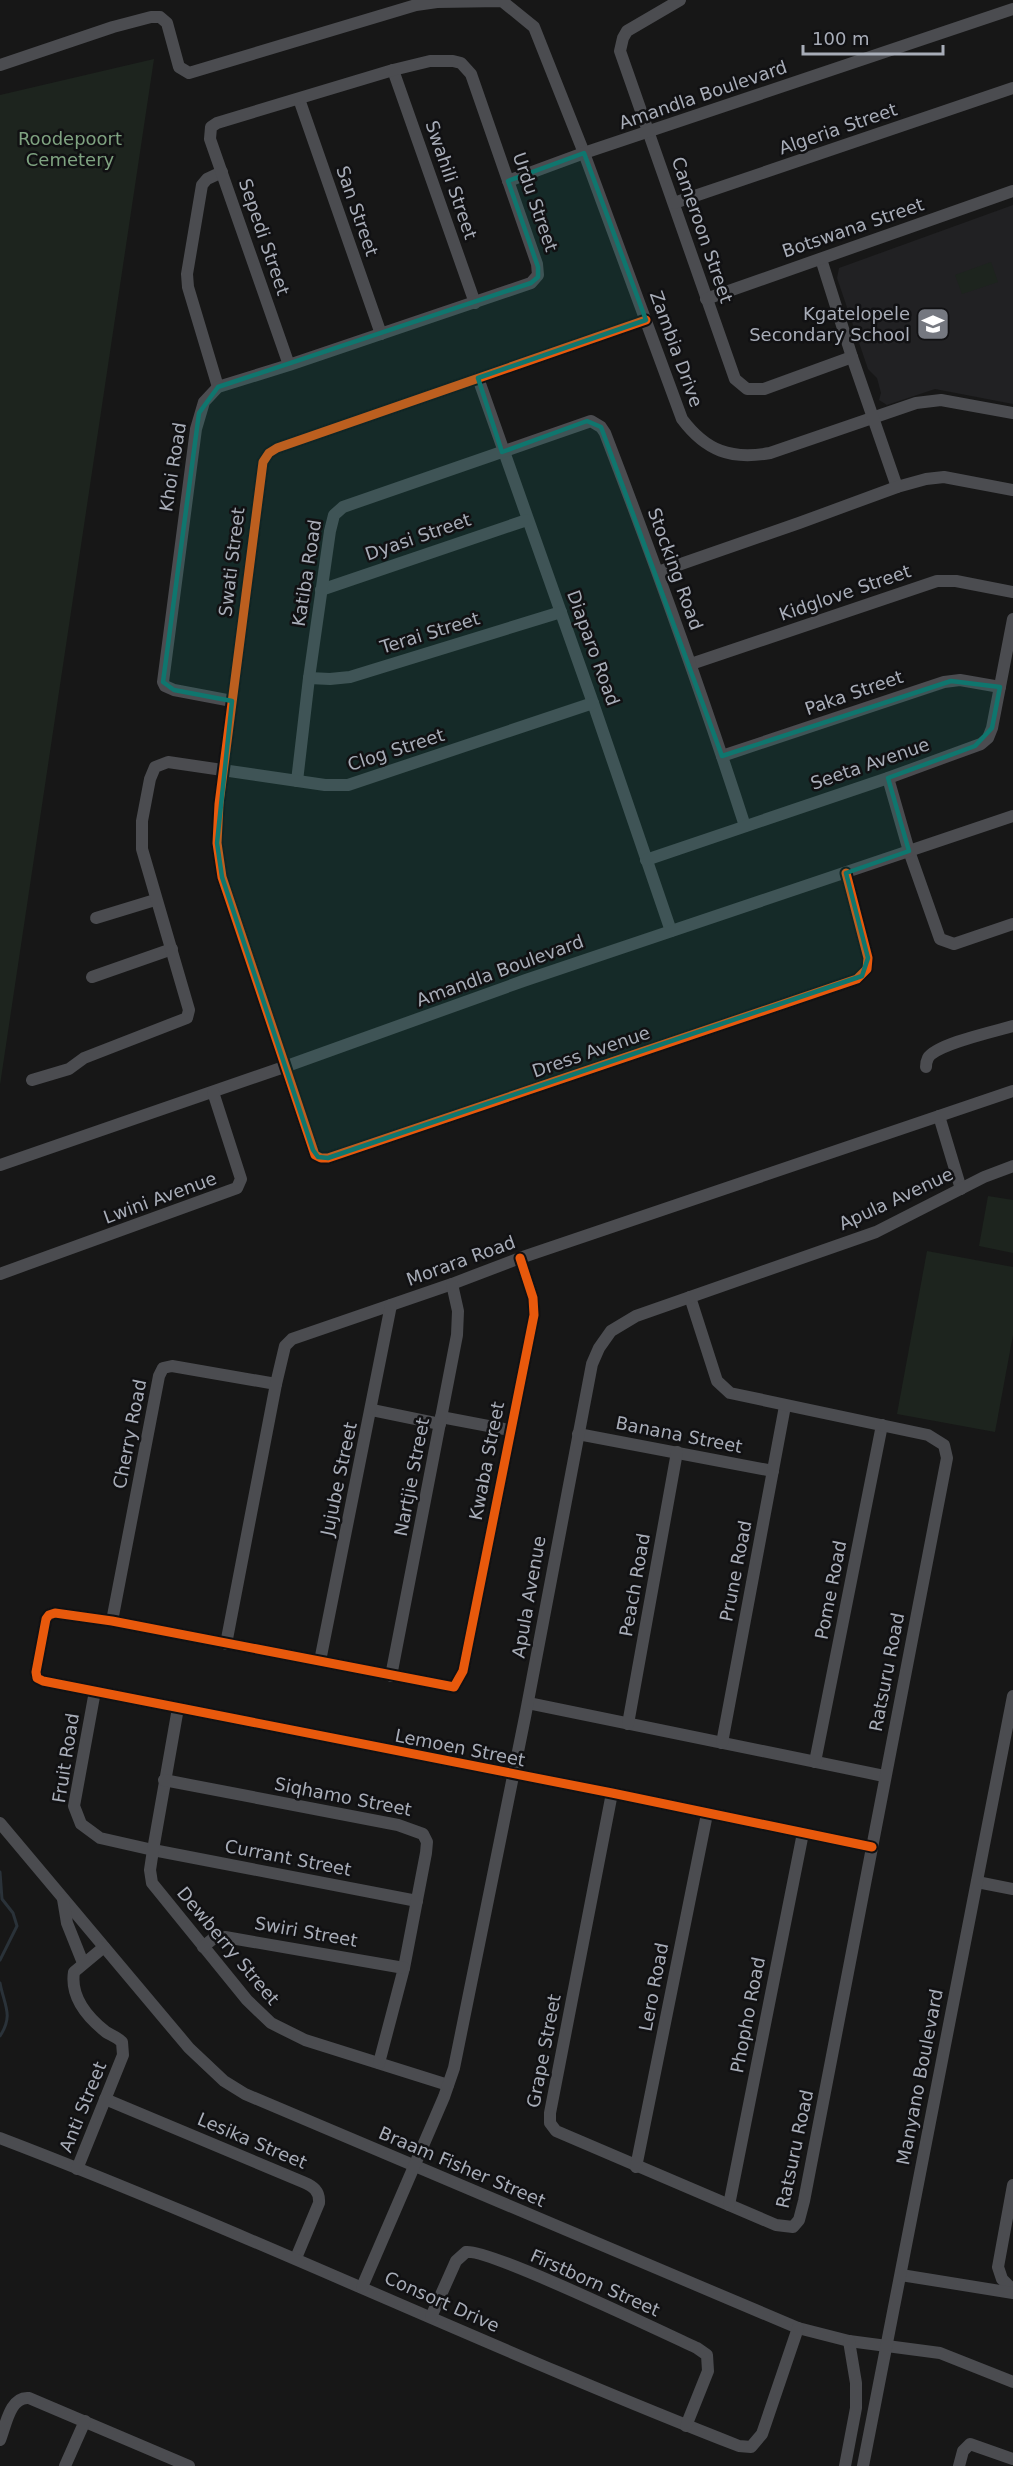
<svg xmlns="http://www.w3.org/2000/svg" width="1013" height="2466" font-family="'DejaVu Sans',sans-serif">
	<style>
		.built { fill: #212123 }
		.green { fill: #1d241e }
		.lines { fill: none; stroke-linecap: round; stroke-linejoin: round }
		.stream { stroke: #2a3239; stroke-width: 3 }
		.minor { stroke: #4b4c50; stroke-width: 12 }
		.cycleway-casing { stroke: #111113; stroke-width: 13 }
		.cycleway { stroke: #e8590c; stroke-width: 9 }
		.marked { fill: #0f766e; fill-opacity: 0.2; stroke: #0f766e; stroke-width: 4.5; stroke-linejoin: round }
		.labels { text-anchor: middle; stroke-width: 5; stroke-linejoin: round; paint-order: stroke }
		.street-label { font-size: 18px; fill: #a8adb8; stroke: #111113 }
		.park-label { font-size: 18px; fill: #7fa381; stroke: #111113 }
		.poi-label { font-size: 18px; fill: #a8adb8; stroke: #111113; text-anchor: end }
	</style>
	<rect width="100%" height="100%" fill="#171717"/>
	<path class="built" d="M1013 205V404L935 389 887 405 879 400 881 393 877 378 868 369 837 278 839 268Z"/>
	<g class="green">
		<path d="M154 59 0 1085V95Z"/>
		<path d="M991 262 998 282 962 294 955 275Z"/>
		<path d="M988 1196 1013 1200V1253L979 1246Z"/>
		<path d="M927 1251 1013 1267V1335L995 1432 897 1414Z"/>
	</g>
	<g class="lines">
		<g class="stream">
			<path d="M0 1872 2 1899 13 1913 17 1926 0 1960"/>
			<path d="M0 1983C4 2005 14 2015 0 2036"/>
		</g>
		<g class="minor">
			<path d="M680 0 627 31 623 38 620 51 735 379 747 389H764L852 357"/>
			<path d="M0 65 113 27 151 17H160L167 23 179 67 189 73 416 5 437 2 502 1 534 27 584 153 682 419C706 451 731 460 770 453L916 403 941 400 1013 413"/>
			<path d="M393 70 475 303"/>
			<path d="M299 99 381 334"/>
			<path d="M508 181 584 153 1013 9"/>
			<path d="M674 203 1013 88"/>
			<path d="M821 259 852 357 897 487"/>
			<path d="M706 299 1013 191"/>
			<path d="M646 320 277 448 269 453 263 462 219 804 217 843 222 877 315 1155 321 1158H328L857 979 867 969 868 958 846 873"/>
			<path d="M478 378 593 703 671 931"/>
			<path d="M218 387 188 287 187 274 202 185 207 179 222 172"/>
			<path d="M658 572 799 523 897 487 926 479 944 477 1013 490"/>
			<path d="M321 590 527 520"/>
			<path d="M691 664 937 581H956L1013 592"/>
			<path d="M309 678 330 679 350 677 561 612"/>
			<path d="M232 701 174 690 165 686 163 682 196 429 204 402 218 387 289 365 531 283 538 275 537 264 471 74 461 63 453 61H430L393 70 217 123 211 127 210 139 289 365"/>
			<path d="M722 756 944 682 960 680 1000 687"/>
			<path d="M888 778 909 851 940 939 954 944 1013 924"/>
			<path d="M297 781 309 678 330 531 334 515 343 507 591 421 601 427 605 433C655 563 702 693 745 826"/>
			<path d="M646 860 888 778 981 744 988 738 992 728 1013 619"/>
			<path d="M96 918 155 900"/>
			<path d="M92 977 172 949"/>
			<path d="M926 1067C926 1065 927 1060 928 1058 936 1044 996 1031 1013 1026"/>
			<path d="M32 1080 69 1069 84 1058 187 1018 189 1010 142 849V821L150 779 155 767 168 762 325 785H348L593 703"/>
			<path d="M939 1116 961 1189"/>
			<path d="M0 1165 287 1066 526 980 1013 816"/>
			<path d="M520 1258 533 1298 534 1315 463 1671 454 1687 112 1621 55 1613 49 1615 46 1619 36 1672 37 1678 43 1681 612 1793 872 1847"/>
			<path d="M0 1274 237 1188 241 1179 213 1092"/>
			<path d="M372 1410 440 1424"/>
			<path d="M441 1417 510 1430"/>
			<path d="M578 1434 773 1471"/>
			<path d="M112 1621 159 1376 163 1368 172 1366 276 1384"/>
			<path d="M226 1644 276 1384 285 1346 292 1339 452 1284 520 1258 1013 1091"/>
			<path d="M320 1661 391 1305"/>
			<path d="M391 1676 457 1335 458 1311 452 1284"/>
			<path d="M95 1691 74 1806 81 1824 100 1838 153 1850 417 1901"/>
			<path d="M528 1703 884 1776"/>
			<path d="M178 1708 153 1850 150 1870 152 1883 247 2000 271 2023 305 2040 448 2085"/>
			<path d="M628 1724 677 1452"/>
			<path d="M722 1743 785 1406"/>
			<path d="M815 1762 882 1425"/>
			<path d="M164 1780 398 1825 423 1834 427 1842 426 1853 404 1968 379 2063"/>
			<path d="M612 1793 550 2113V2123L556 2131 776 2225 793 2227 799 2220 804 2201 947 1458 944 1445 928 1435 730 1393 717 1381 690 1297"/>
			<path d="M0 1823 189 2048 224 2081 245 2094 798 2328 849 2341 940 2353 1013 2382"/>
			<path d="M977 1882 1013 1889"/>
			<path d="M63 1899 67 1923 83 1963"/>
			<path d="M203 1947 214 1938 225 1937 404 1968"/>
			<path d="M105 2099 303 2182C313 2186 320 2191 319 2203L296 2258"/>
			<path d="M0 2138C249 2233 490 2349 739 2446L751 2447 762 2434 798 2328"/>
			<path d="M636 2167 707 1814"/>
			<path d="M77 2169 123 2055 122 2042C117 2037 111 2035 106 2032 87 2017 70 1997 74 1972L104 1947"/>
			<path d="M1013 2185 998 2267 1002 2279 1013 2290"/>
			<path d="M729 2205 803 1833"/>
			<path d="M901 2275 1013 2293"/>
			<path d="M362 2287 444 2097 454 2068 525 1717 592 1364 599 1348 611 1331 636 1316 876 1232 984 1177 1013 1166"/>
			<path d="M431 2317 456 2261 466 2252C488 2248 664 2333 697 2348L707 2355 708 2371 686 2426"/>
			<path d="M0 2440C6 2425 10 2396 29 2398L189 2466"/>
			<path d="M65 2466 85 2421"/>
			<path d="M845 2466 856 2408V2383L849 2341"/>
			<path d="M863 2466 1013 1696"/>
			<path d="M959 2466 963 2451 970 2444 1013 2459"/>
		</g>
		<defs>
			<g id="cycleway">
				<path d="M646 320 277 448 269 453 263 462 219 804 217 843 222 877 315 1155 321 1158H328L857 979 867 969 868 958 846 873"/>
				<path d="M520 1258 533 1298 534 1315 463 1671 454 1687 112 1621 55 1613 49 1615 46 1619 36 1672 37 1678 43 1681 612 1793 872 1847"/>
			</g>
		</defs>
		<use href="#cycleway" class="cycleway-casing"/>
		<use href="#cycleway" class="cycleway"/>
	</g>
	<path class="marked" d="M584 153 646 320 478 378 502 452 587 421 601 427 722 756 951 681 1000 687 992 728 975 746 888 778 909 851 846 873 868 958 862 976 328 1158 318 1157 313 1150 222 877 217 843 232 701 174 690 163 682 199 413 218 387 531 283 538 277V267L508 181Z"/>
	<defs>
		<symbol id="school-square" viewBox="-11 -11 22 22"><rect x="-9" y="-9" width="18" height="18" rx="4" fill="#757880" stroke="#111113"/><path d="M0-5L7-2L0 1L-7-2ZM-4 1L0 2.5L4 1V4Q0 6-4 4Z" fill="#fff"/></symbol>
	</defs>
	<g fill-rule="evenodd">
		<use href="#school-square" x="914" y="305" width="38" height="38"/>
	</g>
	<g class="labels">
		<g class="street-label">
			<text transform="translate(703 95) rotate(-19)" y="6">Amandla Boulevard</text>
			<text transform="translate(838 129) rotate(-19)" y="6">Algeria Street</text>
			<text transform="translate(451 180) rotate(71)" y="6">Swahili Street</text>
			<text transform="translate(535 202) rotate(71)" y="6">Urdu Street</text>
			<text transform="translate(357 211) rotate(71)" y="6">San Street</text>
			<text transform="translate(853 228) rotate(-19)" y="6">Botswana Street</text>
			<text transform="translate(702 230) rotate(71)" y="6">Cameroon Street</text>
			<text transform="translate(264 237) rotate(71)" y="6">Sepedi Street</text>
			<text transform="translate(676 349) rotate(70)" y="6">Zambia Drive</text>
			<text transform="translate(173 467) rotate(-81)" y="6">Khoi Road</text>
			<text transform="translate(418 537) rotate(-19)" y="6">Dyasi Street</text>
			<text transform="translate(232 562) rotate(-83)" y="6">Swati Street</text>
			<text transform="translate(675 569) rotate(70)" y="6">Stocking Road</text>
			<text transform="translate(307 573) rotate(-81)" y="6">Katiba Road</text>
			<text transform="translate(845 593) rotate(-19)" y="6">Kidglove Street</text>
			<text transform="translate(430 633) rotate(-17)" y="6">Terai Street</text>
			<text transform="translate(593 648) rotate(70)" y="6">Diaparo Road</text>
			<text transform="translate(854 693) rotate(-19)" y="6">Paka Street</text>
			<text transform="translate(396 750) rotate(-18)" y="6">Clog Street</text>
			<text transform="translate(870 764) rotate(-19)" y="6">Seeta Avenue</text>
			<text transform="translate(500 971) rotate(-20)" y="6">Amandla Boulevard</text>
			<text transform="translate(591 1052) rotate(-19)" y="6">Dress Avenue</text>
			<text transform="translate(160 1198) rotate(-20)" y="6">Lwini Avenue</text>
			<text transform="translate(896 1199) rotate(-25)" y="6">Apula Avenue</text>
			<text transform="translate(461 1261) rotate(-20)" y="6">Morara Road</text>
			<text transform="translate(130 1434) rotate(-79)" y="6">Cherry Road</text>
			<text transform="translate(679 1435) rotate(11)" y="6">Banana Street</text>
			<text transform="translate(487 1461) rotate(-79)" y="6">Kwaba Street</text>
			<text transform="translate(412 1477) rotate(-79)" y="6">Nartjie Street</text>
			<text transform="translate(339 1479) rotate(-78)" y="6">Jujube Street</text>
			<text transform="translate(736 1571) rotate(-79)" y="6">Prune Road</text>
			<text transform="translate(635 1585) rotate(-80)" y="6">Peach Road</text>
			<text transform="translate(831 1590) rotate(-79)" y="6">Pome Road</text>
			<text transform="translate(529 1597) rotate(-80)" y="6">Apula Avenue</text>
			<text transform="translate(887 1672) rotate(-79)" y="6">Ratsuru Road</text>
			<text transform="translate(460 1748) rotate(11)" y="6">Lemoen Street</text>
			<text transform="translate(66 1758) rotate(-81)" y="6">Fruit Road</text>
			<text transform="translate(343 1797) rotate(11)" y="6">Siqhamo Street</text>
			<text transform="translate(288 1858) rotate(11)" y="6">Currant Street</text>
			<text transform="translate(306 1932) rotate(10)" y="6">Swiri Street</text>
			<text transform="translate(228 1946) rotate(50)" y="6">Dewberry Street</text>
			<text transform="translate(654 1987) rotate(-79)" y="6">Lero Road</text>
			<text transform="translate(748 2015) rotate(-79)" y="6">Phopho Road</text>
			<text transform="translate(544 2051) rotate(-79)" y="6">Grape Street</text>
			<text transform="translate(920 2077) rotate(-79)" y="6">Manyano Boulevard</text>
			<text transform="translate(83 2107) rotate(-68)" y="6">Anti Street</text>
			<text transform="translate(252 2141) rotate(23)" y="6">Lesika Street</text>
			<text transform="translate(795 2149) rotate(-78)" y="6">Ratsuru Road</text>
			<text transform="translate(462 2167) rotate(23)" y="6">Braam Fisher Street</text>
			<text transform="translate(595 2283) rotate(24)" y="6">Firstborn Street</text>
			<text transform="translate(442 2302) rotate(24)" y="6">Consort Drive</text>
		</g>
		<g class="park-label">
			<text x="70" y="145">Roodepoort<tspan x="70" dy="21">Cemetery</tspan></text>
		</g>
		<g class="poi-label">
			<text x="910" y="320">Kgatelopele<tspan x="910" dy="21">Secondary School</tspan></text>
		</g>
	</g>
	<path d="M803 45v9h140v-9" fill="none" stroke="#a8adb8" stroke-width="3"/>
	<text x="812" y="45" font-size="18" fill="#a8adb8" stroke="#111113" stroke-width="4.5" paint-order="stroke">100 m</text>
</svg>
